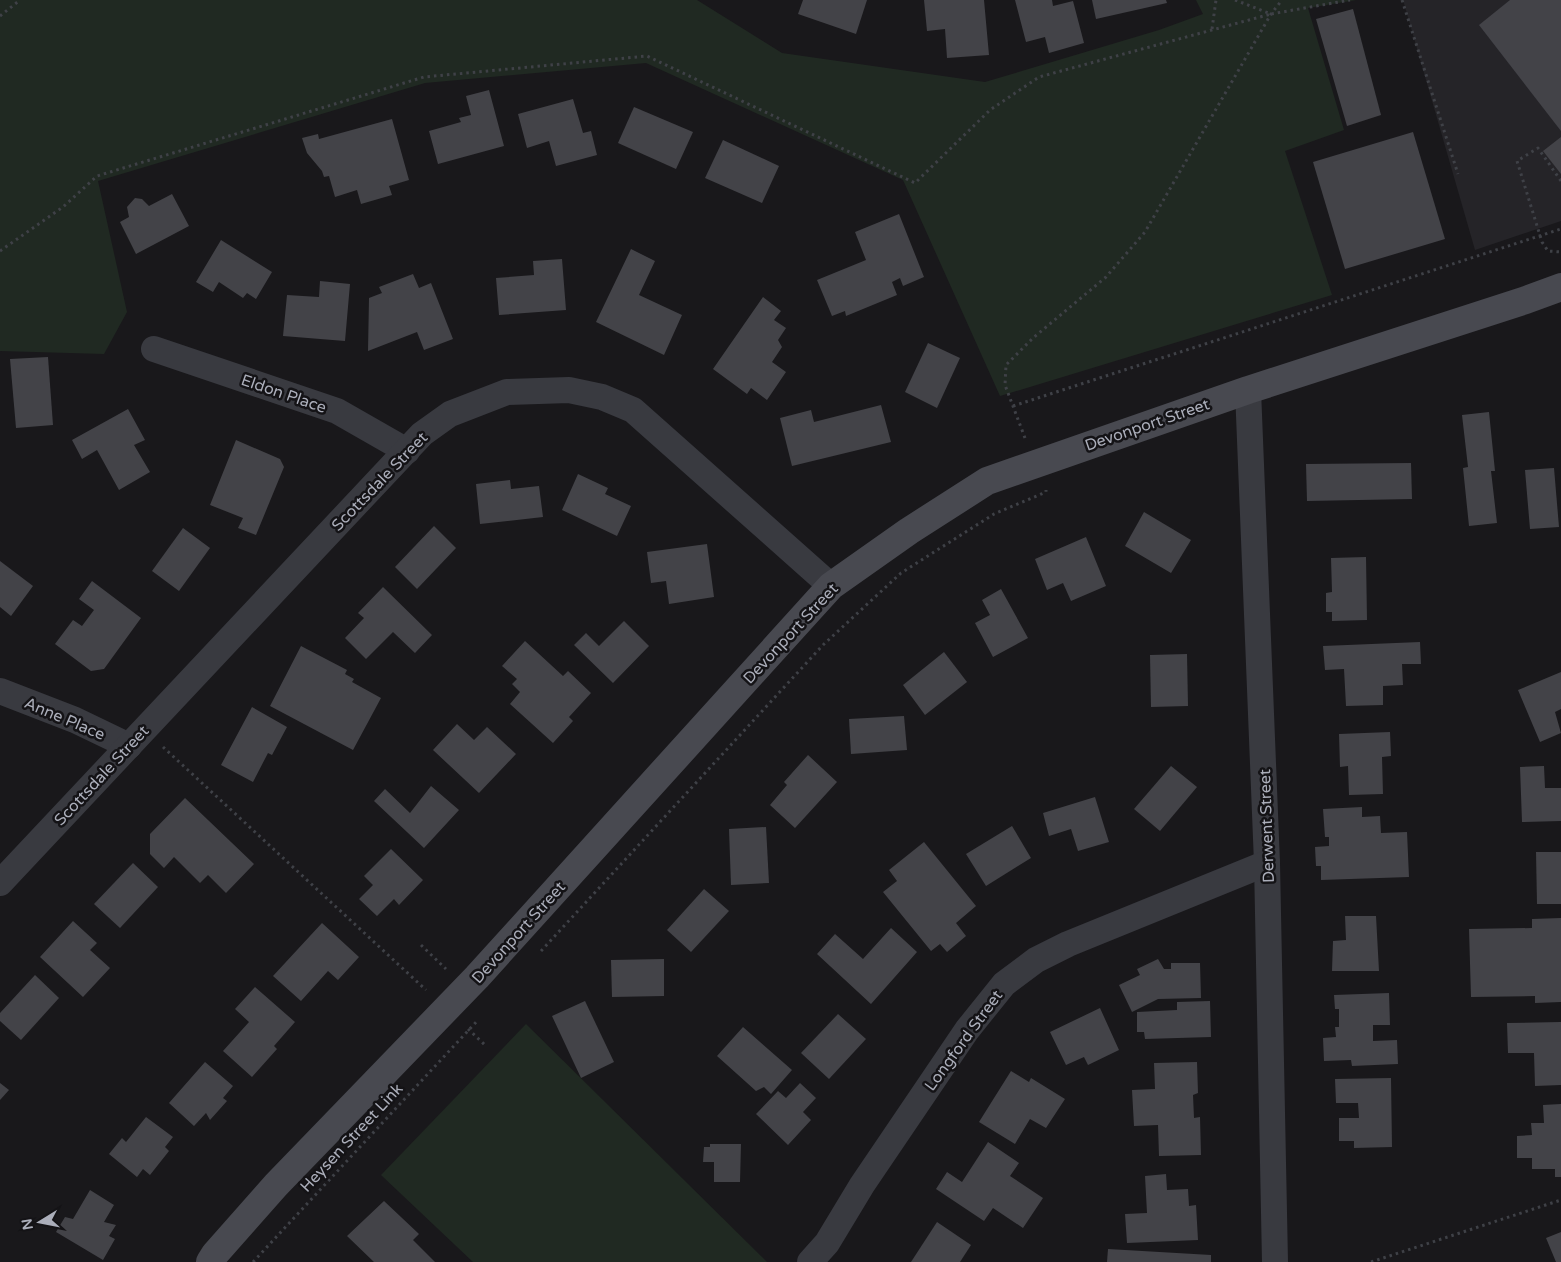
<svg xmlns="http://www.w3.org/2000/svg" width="1561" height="1262" font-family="'Varela Round',sans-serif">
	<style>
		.built { fill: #252428 }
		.green { fill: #202922 }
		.building { fill: #434348 }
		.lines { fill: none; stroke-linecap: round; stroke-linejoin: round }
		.path { stroke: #3f4147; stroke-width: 3; stroke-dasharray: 2.5 4; stroke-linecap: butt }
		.minor { stroke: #393a40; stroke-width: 26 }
		.secondary { stroke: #484950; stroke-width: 28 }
		.labels { text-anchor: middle; stroke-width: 5; stroke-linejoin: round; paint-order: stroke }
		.street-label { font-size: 16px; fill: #abaeba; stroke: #141316 }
	</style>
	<rect width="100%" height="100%" fill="#19181b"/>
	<path class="built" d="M1403 0H1561V221L1475 250Z"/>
	<g class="green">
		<path d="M0 0H697L782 53 985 82 1159 30 1203 14 1196 0H1356L1308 8 1344 130 1285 151 1332 295 1000 396 903 180 646 63 425 83 98 181 127 312 104 354 0 351Z"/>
		<path d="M526 1024 767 1262H473L381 1175Z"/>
	</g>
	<g class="building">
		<path d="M803 0H867L856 34 798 14Z"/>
		<path d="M924 0H984L989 55 947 58 945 29 927 31Z"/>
		<path d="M1015 0H1052L1053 6 1073 1 1084 43 1049 53 1045 37 1026 42Z"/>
		<path d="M1092 0H1166L1167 3 1096 19Z"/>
		<path d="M1510 0H1561V131L1479 25Z"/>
		<path d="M1353 9 1381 115 1347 126 1316 19Z"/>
		<path d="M489 90 504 146 438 164 429 131 461 122 459 118 471 115 466 96Z"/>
		<path d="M573 99 583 133 591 131 597 155 556 166 549 141 527 148 518 114Z"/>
		<path d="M634 107 693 132 676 169 618 143Z"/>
		<path d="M392 119 409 180 389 186 392 195 361 204 357 190 335 197 329 176 324 177 322 171 307 153 302 138 318 134 319 139Z"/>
		<path d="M1413 132 1445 239 1345 269 1313 162Z"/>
		<path d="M1561 137V174L1543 151Z"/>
		<path d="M723 140 779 166 762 203 705 178Z"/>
		<path d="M172 194 189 226 136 254 120 222 129 217 127 207 135 198 142 199 149 206Z"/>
		<path d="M899 214 924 277 903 286 900 278 892 282 897 295 846 316 845 311 832 316 817 280 866 260 855 232Z"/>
		<path d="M221 240 272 272 256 299 247 293 243 298 219 282 213 292 196 282Z"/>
		<path d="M631 249 655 261 639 295 682 315 664 355 596 322Z"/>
		<path d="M562 259 566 310 499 315 496 278 534 275 533 261Z"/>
		<path d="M413 274 419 288 431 283 453 339 424 350 417 332 368 351 369 298 382 293 379 287Z"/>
		<path d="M320 281 350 284 345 341 283 336 287 295 319 297Z"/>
		<path d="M763 297 781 311 774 320 786 328 778 340 782 347 772 362 786 372 767 400 751 388 747 394 713 369Z"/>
		<path d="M928 343 960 358 937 408 905 392Z"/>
		<path d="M48 357 53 425 16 428 10 359Z"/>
		<path d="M881 405 891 442 792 466 780 418 811 410 814 422Z"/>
		<path d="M128 409 145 440 134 445 150 472 119 490 97 450 82 459 72 440Z"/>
		<path d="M1489 412 1495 471H1491L1497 523 1469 526 1463 468 1468 467 1462 415Z"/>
		<path d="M236 440 280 459 284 467 256 535 238 528 243 518 210 505Z"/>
		<path d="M1411 463 1412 499 1307 501 1306 464Z"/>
		<path d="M1554 468 1559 527 1530 529 1525 470Z"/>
		<path d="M578 474 608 488 605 494 631 506 617 536 562 510Z"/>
		<path d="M510 480 511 489 539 486 543 517 480 524 476 484Z"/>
		<path d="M1144 512 1191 540 1171 573 1125 546Z"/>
		<path d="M434 526 456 548 417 589 395 567Z"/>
		<path d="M183 528 210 548 179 591 152 571Z"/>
		<path d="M1086 537 1106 586 1071 601 1063 583 1047 590 1035 559Z"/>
		<path d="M707 544 714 597 669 604 666 581 651 583 647 552Z"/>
		<path d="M1366 557 1367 620 1332 621V612H1326V593L1332 592 1331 558Z"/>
		<path d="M0 561 33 586 11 616 0 607Z"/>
		<path d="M92 581 141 618 104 669 91 671 55 644 73 620 82 626 94 610 79 599Z"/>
		<path d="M383 587 432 635 415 653 393 632 366 659 345 638 364 618 358 613Z"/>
		<path d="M1001 589 1028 638 993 657 975 623 990 615 982 600Z"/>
		<path d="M624 621 649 646 613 683 574 645 586 633 599 646Z"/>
		<path d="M525 641 563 676 568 671 591 693 569 717 573 721 553 743 510 704 520 692 512 684 517 679 502 666Z"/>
		<path d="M1420 642 1421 664H1402L1403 685 1383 686V705L1346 706 1344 669 1325 670 1323 646Z"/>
		<path d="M301 646 347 670 345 674 354 679 352 682 381 698 353 750 270 706Z"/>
		<path d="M944 652 967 682 925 715 903 685Z"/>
		<path d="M1187 654 1188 706 1151 707 1150 655Z"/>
		<path d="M1561 672V709L1555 712 1561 733 1540 742 1518 690Z"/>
		<path d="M252 707 287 727 272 755 268 753 253 782 221 765Z"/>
		<path d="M904 716 907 750 851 754 849 719Z"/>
		<path d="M457 724 474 740 487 727 516 754 479 793 433 750Z"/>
		<path d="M1390 732 1391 756 1382 757 1383 794 1349 795 1348 766 1340 767 1339 734Z"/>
		<path d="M808 755 837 782 795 828 770 805 787 785 784 782Z"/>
		<path d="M1171 766 1197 787 1160 831 1134 809Z"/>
		<path d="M1544 766 1545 788H1561V821L1522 822 1520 767Z"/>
		<path d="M431 786 459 810 424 848 374 801 385 789 410 813Z"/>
		<path d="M1095 797 1109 842 1078 851 1071 829 1049 836 1043 813Z"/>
		<path d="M185 798 254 864 226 893 208 875 200 883 174 857 164 868 150 854V834Z"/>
		<path d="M1362 807V817L1380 816 1381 833 1407 832 1409 877 1321 880V866H1316L1315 847 1329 846V837H1325L1323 809Z"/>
		<path d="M1012 826 1031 858 986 886 966 854Z"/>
		<path d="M766 827 769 883 731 885 729 829Z"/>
		<path d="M924 842 976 906 956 923 966 936 947 952 940 944 931 951 883 892 897 881 889 870Z"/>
		<path d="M391 849 423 880 399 905 394 899 377 916 359 899 373 885 364 876Z"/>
		<path d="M1536 852H1561V904H1537Z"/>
		<path d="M133 863 158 887 120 928 94 904Z"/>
		<path d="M704 889 729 911 691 952 667 930Z"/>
		<path d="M1345 916H1376L1379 971H1332L1333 941 1346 940Z"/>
		<path d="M1561 918V1002L1535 1003V996L1471 997 1469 929 1532 928V919Z"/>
		<path d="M73 921 97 943 90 950 110 968 83 997 40 957Z"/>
		<path d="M322 923 359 957 338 980 328 971 301 1001 273 976Z"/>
		<path d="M891 928 917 952 871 1004 817 954 835 934 863 959Z"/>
		<path d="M664 959V996L612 997 611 960Z"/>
		<path d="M1158 959 1164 969H1171V963H1200L1201 998 1158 999 1132 1012 1119 985 1140 975 1137 969Z"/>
		<path d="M35 975 59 998 21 1040 0 1021V1013Z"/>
		<path d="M255 987 295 1022 274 1046 277 1049 252 1077 223 1051 249 1022 235 1009Z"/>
		<path d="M1389 993 1390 1025H1373V1041L1397 1040 1398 1064 1352 1066 1351 1060 1324 1061 1323 1038 1336 1037 1335 1027H1339V1009H1335L1334 995Z"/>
		<path d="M585 1001 614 1062 581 1078 552 1016Z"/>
		<path d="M1210 1001 1211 1037 1145 1039 1144 1032H1137V1012L1177 1010V1002Z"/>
		<path d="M1100 1008 1119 1050 1088 1065 1084 1057 1066 1065 1050 1032Z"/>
		<path d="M838 1014 866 1039 829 1079 801 1053Z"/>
		<path d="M1561 1022V1085L1535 1086 1534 1053H1508L1507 1023Z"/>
		<path d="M743 1027 792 1070 771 1094 764 1087 756 1091 717 1056Z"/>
		<path d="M205 1062 233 1086 223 1098 227 1101 210 1120 206 1113 194 1126 169 1103Z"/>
		<path d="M1197 1062 1198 1093 1193 1095 1194 1118 1200 1117 1201 1155 1159 1156 1158 1125 1134 1126 1132 1090 1155 1089 1154 1063Z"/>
		<path d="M1011 1071 1029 1082 1031 1078 1065 1099 1046 1128 1030 1119 1015 1144 979 1122Z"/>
		<path d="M1391 1078 1392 1147 1354 1148V1141H1339V1118H1359L1358 1103H1336L1335 1079Z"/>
		<path d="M0 1083 9 1090 0 1100Z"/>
		<path d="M800 1083 816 1098 803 1112 811 1120 788 1145 756 1114 778 1091 786 1098Z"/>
		<path d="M1561 1104V1177H1555V1169H1532V1158H1517V1136L1532 1135 1531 1123H1544L1543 1105Z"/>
		<path d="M146 1117 173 1137 165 1147 169 1151 150 1175 143 1169 137 1177 109 1154 122 1138 126 1142Z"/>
		<path d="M988 1142 1019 1163 1010 1176 1043 1198 1023 1228 993 1208 984 1221 936 1189 947 1172 962 1182Z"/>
		<path d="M710 1144H741L740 1182H714V1162H703L704 1147H710Z"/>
		<path d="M1166 1174 1167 1190 1188 1189 1189 1206 1196 1205 1198 1240 1127 1243 1125 1214 1147 1213 1145 1176Z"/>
		<path d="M90 1190 114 1205 104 1222 116 1225 109 1236 115 1239 103 1260 56 1232 65 1217 73 1219Z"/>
		<path d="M384 1201 419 1234 413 1240 435 1262H374L347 1236Z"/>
		<path d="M937 1222 971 1245 960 1262H911Z"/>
		<path d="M1561 1232V1262H1556L1546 1238Z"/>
		<path d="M1108 1249 1211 1255V1262H1107Z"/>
	</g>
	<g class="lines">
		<g class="path">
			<path d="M1235 0 1271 14 1350 0"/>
			<path d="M1402 0 1458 174"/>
			<path d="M0 16 20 0"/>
			<path d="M1212 29 1216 0"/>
			<path d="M1561 181 1538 148 1517 161 1542 242 1548 251 1561 252"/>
			<path d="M0 251 63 207 97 176 424 77 647 56 915 183 990 110 1039 77 1271 14"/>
			<path d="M1013 406 1561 229"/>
			<path d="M1025 438 1005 385 1006 365 1033 338 1106 277 1145 232 1271 14 1282 0"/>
			<path d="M163 747 426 990"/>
			<path d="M421 945 446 969"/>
			<path d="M541 951 823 645 901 573 994 514 1046 492V490"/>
			<path d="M468 1029 485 1045"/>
			<path d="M253 1262 478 1020"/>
			<path d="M1371 1262 1561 1200"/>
		</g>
		<g class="minor">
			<path d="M154 349 337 411 407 451"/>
			<path d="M1248 390 1267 863 1275 1262"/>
			<path d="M0 691 75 720 129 746"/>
			<path d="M0 883 422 434 450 414 507 392 569 390 602 397 633 410 831 586"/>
			<path d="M810 1262 827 1243 862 1185 967 1030 1004 984 1036 960 1068 944 1267 863"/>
		</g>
		<path class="secondary" d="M210 1262 215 1254 276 1185 477 977 831 586 909 531 987 481 1248 390 1526 300 1561 287"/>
	</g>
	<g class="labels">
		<g class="street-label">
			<text transform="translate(284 393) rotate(19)" y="6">Eldon Place</text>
			<text transform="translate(1147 424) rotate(-19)" y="6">Devonport Street</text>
			<text transform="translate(379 481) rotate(-46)" y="6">Scottsdale Street</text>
			<text transform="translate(790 633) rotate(-47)" y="6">Devonport Street</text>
			<text transform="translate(65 718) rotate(23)" y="6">Anne Place</text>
			<text transform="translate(101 775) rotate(-47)" y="6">Scottsdale Street</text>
			<text transform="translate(1266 826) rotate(-92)" y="6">Derwent Street</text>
			<text transform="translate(518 932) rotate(-48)" y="6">Devonport Street</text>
			<text transform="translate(963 1040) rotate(-54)" y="6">Longford Street</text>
			<text transform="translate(351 1137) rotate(-47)" y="6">Heysen Street Link</text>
		</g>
	</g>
	<g transform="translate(40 1222) rotate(260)" stroke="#141316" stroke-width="4" paint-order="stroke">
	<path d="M0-4L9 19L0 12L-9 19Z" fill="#abaeba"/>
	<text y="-8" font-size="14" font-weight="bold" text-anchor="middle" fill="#abaeba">N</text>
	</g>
</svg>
